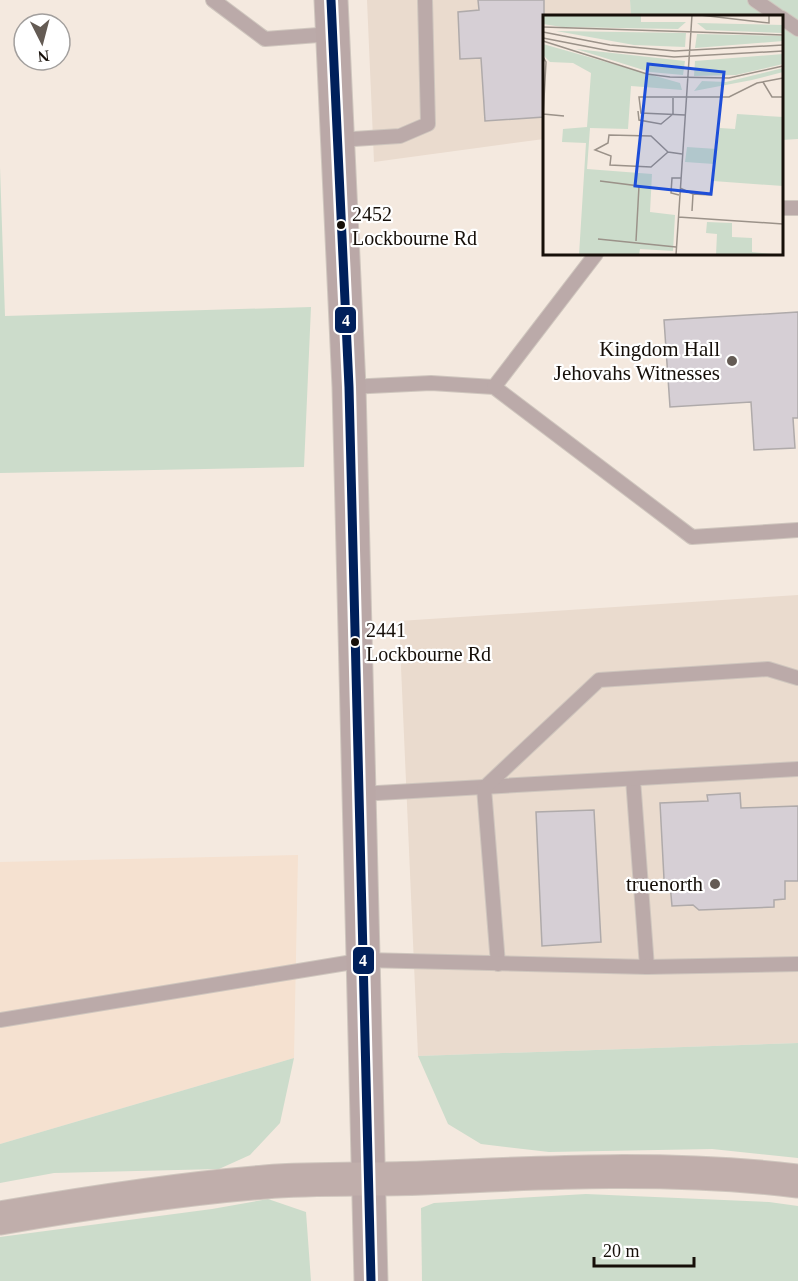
<svg xmlns="http://www.w3.org/2000/svg" width="798" height="1281" font-family="Georgia,serif">
	<style>
		.commercial { fill: #eadbce }
		.built { fill: #f5e1d0 }
		.green { fill: #ccdccb }
		.building { fill: #d6cfd5; stroke: #afaaaa; stroke-width: 1.5 }
		.lines { fill: none; stroke-linecap: round; stroke-linejoin: round }
		.lane-casing { stroke: #cfc6be; stroke-width: 16 }
		.secondary-casing { stroke: #cfc6be; stroke-width: 35 }
		.highway-casing { stroke: #cfc6be; stroke-width: 35 }
		.lane { stroke: #bbaaa9; stroke-width: 14 }
		.secondary { stroke: #baa8a7; stroke-width: 33 }
		.highway { stroke: #c0aeab; stroke-width: 33 }
		.bus-1-casing { stroke: #fff; stroke-width: 14 }
		.bus-1 { stroke: #00205b; stroke-width: 9 }
		.bus-dot { fill: #160f09; stroke: #fff; stroke-width: 2 }
		.poi-dot { fill: #645b54; stroke: #fff; stroke-width: 2 }
		.labels { text-anchor: middle; stroke-width: 4.5; stroke-linejoin: round; paint-order: stroke }
		.bus-label { font-size: 20px; fill: #160f09; stroke: #fff; text-anchor: start }
		.poi-label { font-size: 21px; fill: #160f09; stroke: #fff; text-anchor: end }
		.inset-road { fill: none; stroke: #9b9289; stroke-width: 1.5 }
		.view { fill: #1d4ed8; fill-opacity: 0.15; stroke: #1d4ed8; stroke-width: 3 }
		.inset-edge { fill: none; stroke: #160f09; stroke-width: 3 }
		.line-badge { stroke: #fff; stroke-width: 2 }
		.badge-label { font-size: 16px; text-anchor: middle; font-weight: bold; fill: #fff }
	</style>
	<rect width="100%" height="100%" fill="#f4e9df"/>
	<g class="commercial">
		<path d="M367 0H630L631 16H544V139L374 162Z"/>
		<path d="M798 595V1043L418 1056 399 621Z"/>
	</g>
	<path class="built" d="M298 855 294 1058 0 1144V862Z"/>
	<g class="green">
		<path d="M630 0H798V139L782 140V16H631Z"/>
		<path d="M0 167 5 316 311 307 304 467 0 473Z"/>
		<path d="M798 1043V1158L712 1149 549 1152 481 1144 448 1124 418 1056Z"/>
		<path d="M294 1058 280 1123 250 1155 219 1169 54 1173 0 1183V1144Z"/>
		<path d="M586 1194 769 1202 798 1206V1281H422L421 1208 434 1203Z"/>
		<path d="M268 1199 306 1212 311 1281H0V1237L212 1209Z"/>
	</g>
	<g class="building">
		<path d="M478 0H544V117L485 121 481 58 460 59 458 12 479 10Z"/>
		<path d="M798 312V418H793L795 448 754 450 751 402 670 407 664 320Z"/>
		<path d="M740 793 741 808 798 806V881H785V899L774 900V907L699 910 693 905 672 906 670 884 664 879 660 803 708 801 707 795Z"/>
		<path d="M594 810 601 942 542 946 536 812Z"/>
	</g>
	<g class="lines">
		<defs>
			<g id="lane">
				<path d="M213 0 265 39 332 34"/>
				<path d="M755 0 778 16"/>
				<path d="M782 18 798 29"/>
				<path d="M338 140 400 136 428 124 425 0"/>
				<path d="M782 208H798"/>
				<path d="M349 387 431 383 494 387 692 537 798 530"/>
				<path d="M494 387 596 254"/>
				<path d="M633 779 647 967"/>
				<path d="M360 794 798 769"/>
				<path d="M498 964 484 788 599 680 768 669 798 678"/>
				<path d="M0 1020 365 960 647 967 798 964"/>
			</g>
			<path id="secondary" d="M331 0 349 387 371 1281"/>
			<path id="highway" d="M0 1218C87 1203 176 1189 265 1182 317 1178 370 1180 423 1178 548 1172 673 1166 798 1181"/>
		</defs>
		<use href="#lane" class="lane-casing"/>
		<use href="#secondary" class="secondary-casing"/>
		<use href="#highway" class="highway-casing"/>
		<use href="#lane" class="lane"/>
		<use href="#secondary" class="secondary"/>
		<use href="#highway" class="highway"/>
		<defs>
			<path id="bus-1" d="M331 0 349 387 371 1281"/>
		</defs>
		<use href="#bus-1" class="bus-1-casing"/>
		<use href="#bus-1" class="bus-1"/>
	</g>
	<g class="bus-dot">
		<circle cx="341" cy="225" r="5"/>
		<circle cx="355" cy="642" r="5"/>
	</g>
	<g class="poi-dot">
		<circle cx="732" cy="361" r="6"/>
		<circle cx="715" cy="884" r="6"/>
	</g>
	<g class="labels">
		<g class="bus-label">
			<text x="352" y="221">2452<tspan x="352" dy="24">Lockbourne Rd</tspan></text>
			<text x="366" y="637">2441<tspan x="366" dy="24">Lockbourne Rd</tspan></text>
		</g>
		<g class="poi-label">
			<text x="720" y="356">Kingdom Hall<tspan x="720" dy="24">Jehovahs Witnesses</tspan></text>
			<text x="703" y="891">truenorth</text>
		</g>
	</g>
	<g transform="translate(543 15)">
		<rect width="240" height="240" fill="#f4e9df"/>
		<path d="M0 0H98V7H143L135 14 19 12 0 9ZM154 8 240 10V18L163 15ZM13 16 143 18 142 32 91 30ZM154 19 240 21V26L152 33ZM0 29 137 68 139 75 88 71 85 114 47 113 44 154 109 159 107 197 132 200 130 236 97 234 96 240H36L43 128 19 127 20 114 44 112 48 58 30 48 7 47 0 40ZM33 34 142 46 140 60 107 57ZM240 39V49L193 60 151 61 152 46ZM240 53V57L209 65 151 76 159 66 183 67ZM194 99 240 102V171L170 166 171 149 142 147 144 132 174 134 177 113 192 114ZM164 207 189 208V222L209 223V237L240 240H173L174 219 163 218Z" fill="#ccdccb"/>
		<path class="inset-road" d="M157 0 226 8V0M0 12 240 20M0 17 67 30 132 36 240 30M0 23 67 36 131 42 240 36M0 26 104 59 127 62 186 63 240 51M0 42 3 47 0 102M220 67 229 82H240M95 96 96 105 118 109 130 99V83M0 99 21 101M142 100 98 98 96 82H186L214 68 240 63M125 137 108 152 67 150 68 141 52 135 65 128 66 120 108 121 125 137 139 139M57 166 96 171 93 226M137 173 150 179 149 196M150 179 169 180M136 180 128 178 129 163H138M135 202 240 209M55 224 133 232M133 240 149 0"/>
		<path class="view" d="M105 49 181 57 168 179 92 171Z"/>
		<rect width="240" height="240" class="inset-edge"/>
	</g>
	<g class="line-badge">
		<rect x="334" y="306" width="23" height="28" rx="6" fill="#00205b"/>
		<rect x="352" y="946" width="23" height="29" rx="6" fill="#00205b"/>
	</g>
	<g class="badge-label">
		<text x="346" y="326">4</text>
		<text x="363" y="966">4</text>
	</g>
	<g transform="translate(42 42) rotate(174)"><circle r="28" fill="#ffffff" stroke="#a29f9d" stroke-width="1.5"/>
	<path d="M0-4.5L10 22L0 15L-10 22Z" fill="#645b54"/>
	<text y="-9" font-size="16" font-weight="bold" text-anchor="middle" fill="#160f09">N</text>
	</g>
	<path d="M594 1257v9h100v-9" fill="none" stroke="#160f09" stroke-width="3"/>
	<text x="603" y="1257" font-size="18" fill="#160f09" stroke="#ffffff" stroke-width="4.5" paint-order="stroke">20 m</text>
</svg>
